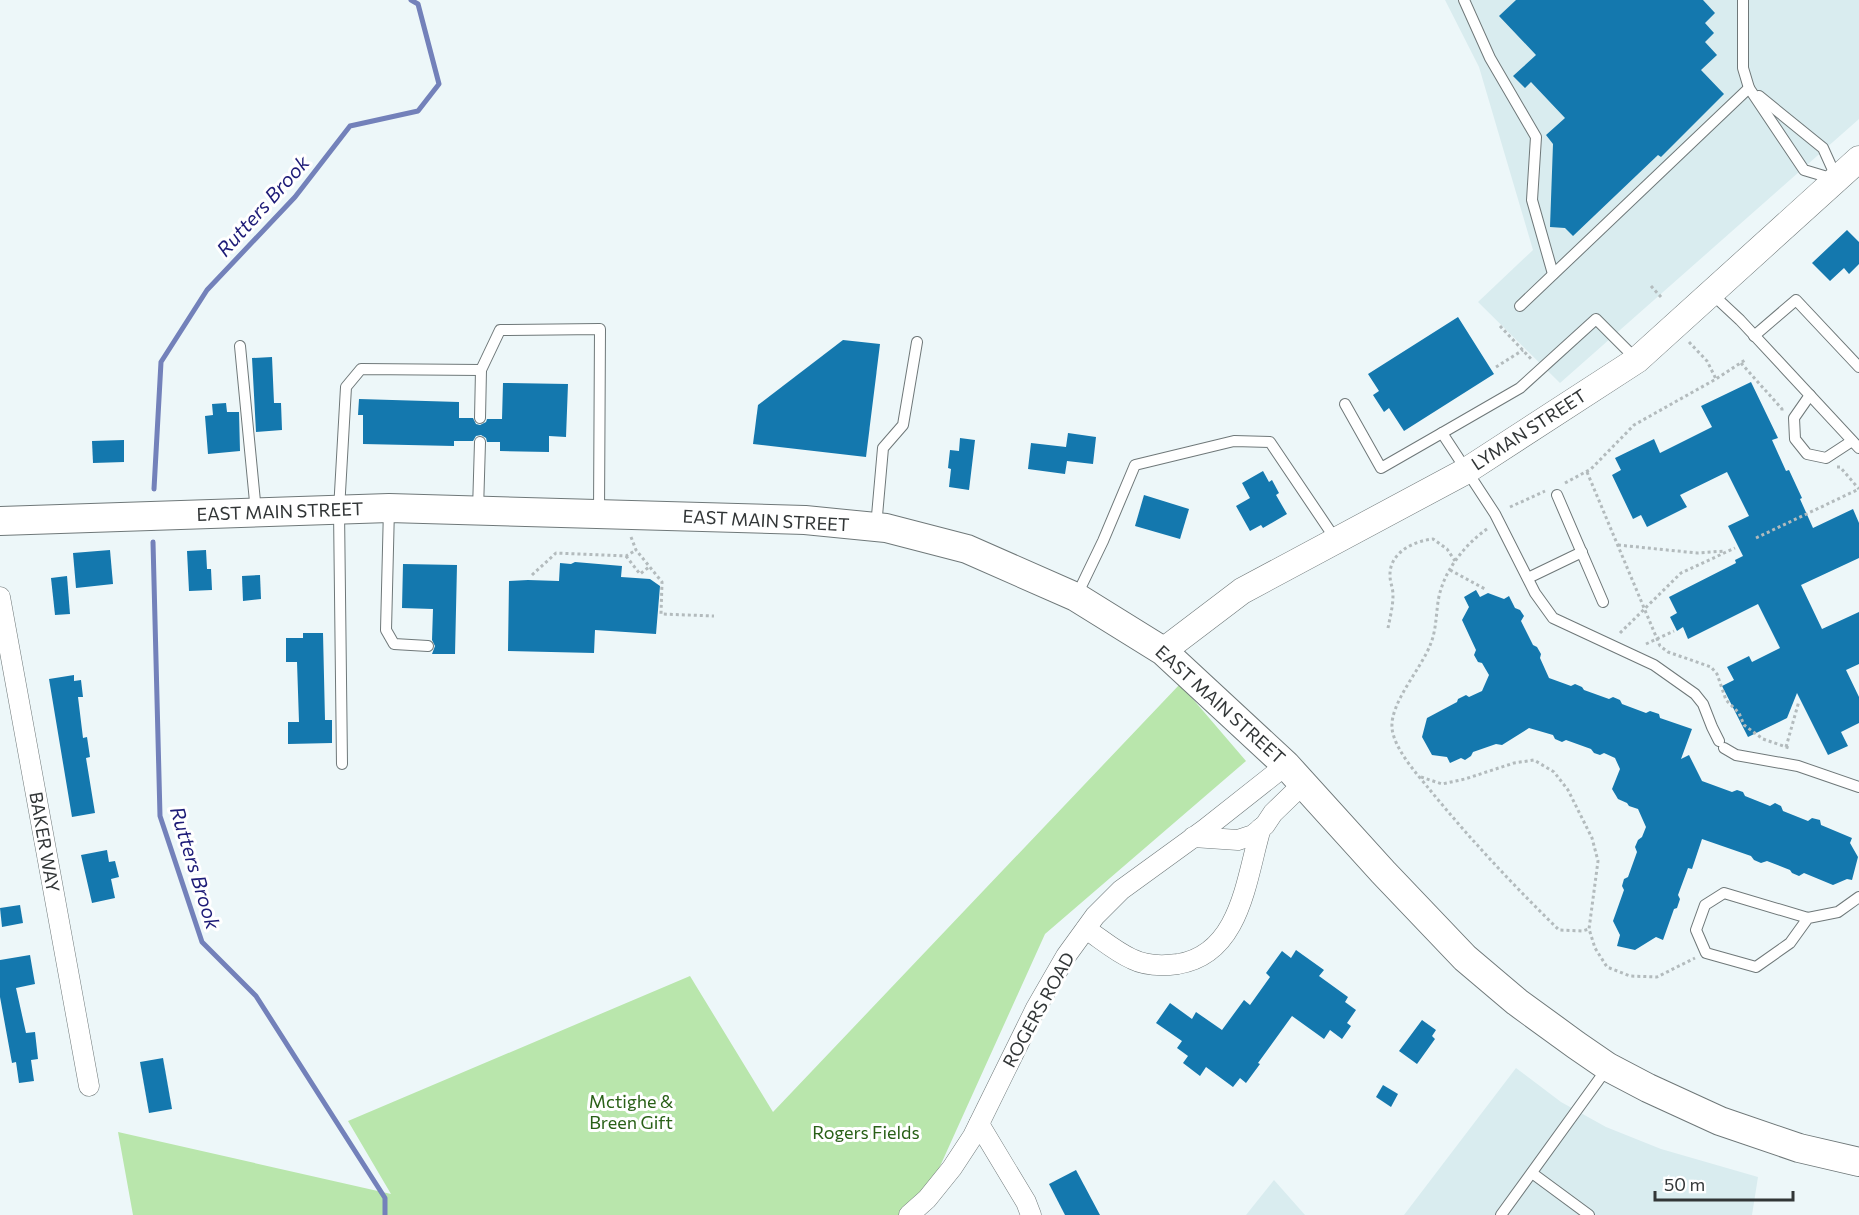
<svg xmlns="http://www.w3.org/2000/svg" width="1859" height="1215" font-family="Commissioner,sans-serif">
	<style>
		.built { fill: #d9ecef }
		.green { fill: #b9e6ac }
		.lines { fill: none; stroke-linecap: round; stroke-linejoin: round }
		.stream { stroke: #7381ba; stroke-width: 5 }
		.building { fill: #1478ae }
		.service-casing { stroke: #6f7879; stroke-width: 12 }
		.minor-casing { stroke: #6f7879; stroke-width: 21 }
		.tertiary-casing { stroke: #6f7879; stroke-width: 27 }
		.secondary-casing { stroke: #6f7879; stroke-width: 30 }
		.path { stroke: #b3bbbd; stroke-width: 3; stroke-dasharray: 3 3; stroke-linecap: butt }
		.service { stroke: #fff; stroke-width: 10 }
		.minor { stroke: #fff; stroke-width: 20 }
		.tertiary { stroke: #fff; stroke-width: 26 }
		.secondary { stroke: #fff; stroke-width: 28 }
		.labels { text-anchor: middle; stroke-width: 6; stroke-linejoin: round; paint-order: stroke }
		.street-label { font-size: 18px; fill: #323637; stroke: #fff }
		.park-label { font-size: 18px; fill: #296017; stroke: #fff }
		.water-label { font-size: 20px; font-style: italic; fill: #1d1b77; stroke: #fff }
	</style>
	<rect width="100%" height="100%" fill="#edf7f9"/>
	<g class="built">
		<path d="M1445 0H1859V119L1560 383 1478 302 1533 250 1479 67Z"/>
		<path d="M1516 1068 1561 1102 1606 1127 1661 1149 1758 1177 1752 1215H1404Z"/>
		<path d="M1274 1180 1305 1215H1246Z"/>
	</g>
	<path class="green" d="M1180 684 1246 761 1045 934 918 1215H133L118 1132 391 1194 348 1121 690 976 773 1112Z"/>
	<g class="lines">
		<g class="stream">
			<path d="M154 489 161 362 207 290 295 197 350 126 418 111 439 84 418 4 411 0"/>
			<path d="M153 542 160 816 202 942 256 996 385 1198V1215"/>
		</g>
	</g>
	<g class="building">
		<path d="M1516 0H1703L1715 13 1705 23 1714 33 1705 42 1717 55 1701 70 1724 94 1661 157 1658 155 1573 236 1565 228 1550 227 1553 144 1546 135 1565 118 1531 82 1525 88 1513 76 1536 55 1499 16Z"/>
		<path d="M1847 230 1859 242V264L1849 274 1844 268 1830 281 1812 263Z"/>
		<path d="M1458 317 1494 374 1404 431 1389 408 1384 412 1373 395 1379 391 1368 374Z"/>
		<path d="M843 340 880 344 866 457 753 444 758 405Z"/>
		<path d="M272 357 274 403H281L282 430 256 432 252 358Z"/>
		<path d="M1751 382 1778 438 1772 440 1786 471 1789 470 1802 498 1800 499 1813 528 1853 509 1859 523V558L1801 585 1822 629 1859 612V664L1846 670 1859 697V723L1841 732 1848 746 1828 755 1797 693 1787 718 1748 737 1722 686 1734 680 1727 667 1749 656 1752 662 1780 648 1758 604 1688 639 1683 627 1677 631 1670 617 1677 613 1669 597 1736 563 1735 560 1743 556 1728 526 1749 516 1727 472 1680 495 1687 507 1647 527 1641 515 1633 519 1612 475 1621 470 1615 458 1654 439 1660 453 1712 427 1701 406Z"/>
		<path d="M503 383 568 384 566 437 549 436V452L500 451V442H487L486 438 481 435 476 436 473 441H454V446L363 444V415H358L359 399 459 402V418H473L476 424 480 425 486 422 487 419H502Z"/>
		<path d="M226 403 227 412H239L240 451 208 454 205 416 213 415 212 404Z"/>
		<path d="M1068 433 1096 437 1093 464 1067 461 1065 474 1028 469 1031 443 1066 447Z"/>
		<path d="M960 438 975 440 969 490 949 487 951 469 948 468 950 450 959 451Z"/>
		<path d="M124 440V462L93 463 92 441Z"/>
		<path d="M1263 471 1269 482 1272 480 1279 493 1276 495 1287 514 1263 528 1261 525 1250 531 1236 506 1250 498 1242 483Z"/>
		<path d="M1144 495 1189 509 1180 539 1135 526Z"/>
		<path d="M110 550 113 584 76 588 73 553Z"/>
		<path d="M206 550 207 569H211L212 590 189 591 187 551Z"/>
		<path d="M575 562 622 566 621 577 650 579 660 586 656 634 595 630 594 653 508 651 509 581 528 580 559 581 560 563 571 564Z"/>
		<path d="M403 564 457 565 455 654H432L435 646 432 640 433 609 402 608Z"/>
		<path d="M260 575 261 599 243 601 242 576Z"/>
		<path d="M67 576 70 614 55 615 51 578Z"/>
		<path d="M1476 590 1480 597 1488 593 1504 599 1509 596 1515 608 1520 610 1524 616 1521 621 1533 645 1537 647 1541 654 1540 658 1549 678 1571 686 1575 684 1582 687 1584 690 1609 699 1613 697 1620 700 1622 704 1646 713 1650 711 1659 714 1660 718 1692 729 1681 759 1689 755 1702 781 1732 792 1737 790 1743 792 1745 796 1770 806 1775 803 1781 806 1783 811 1808 821 1812 818 1820 820 1821 825 1852 838 1850 843 1858 857 1852 880 1847 879 1833 885 1804 873 1799 876 1792 873 1790 870 1767 861 1761 863 1754 860 1751 856 1702 839 1692 869 1688 868 1678 895 1680 899 1677 908 1674 909 1663 940 1656 937 1635 950 1617 946 1620 935 1613 921 1624 890 1622 886 1624 879 1628 877 1637 852 1635 847 1638 840 1642 837 1646 827 1638 809 1629 806 1627 803 1618 799 1612 789 1620 769 1615 758 1604 753 1600 755 1594 753 1591 749 1566 740 1562 742 1555 739 1553 735 1529 728 1502 745 1496 744 1473 752 1471 756 1465 760 1461 758 1450 763 1447 757 1432 755 1422 737 1427 718 1457 702 1458 699 1466 695 1469 697 1482 691 1489 675 1482 663 1478 662 1474 655 1476 650 1462 620 1469 607 1464 597Z"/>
		<path d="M303 633H323L325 720H332V743L288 744V722H299L297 662H286V638H303Z"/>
		<path d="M74 675V681L81 680 83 697H78L83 738 87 737 90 757 86 758 95 813 72 817 49 679Z"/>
		<path d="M107 850 109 862 115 861 119 877 111 879 115 898 92 903 81 855Z"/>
		<path d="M20 905 23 923 2 927 0 908Z"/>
		<path d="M1296 950 1324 970 1319 976 1348 997 1345 1002 1356 1010 1347 1023 1351 1026 1342 1039 1330 1030 1324 1039 1292 1016 1258 1063 1260 1064 1246 1083 1240 1078 1233 1087 1206 1067 1200 1076 1183 1063 1188 1056 1177 1048 1182 1041 1156 1023 1170 1003 1192 1019 1196 1012 1222 1030 1244 1000 1250 1005 1270 977 1266 973 1282 951 1291 958Z"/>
		<path d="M30 955 35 984 16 988 26 1033 35 1032 38 1059 31 1060 34 1081 19 1083 16 1062 12 1063 0 997V960Z"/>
		<path d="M1422 1020 1436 1030 1432 1036 1435 1039 1417 1064 1399 1051Z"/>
		<path d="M163 1058 172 1109 149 1113 140 1062Z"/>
		<path d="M1383 1085 1398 1094 1391 1107 1376 1097Z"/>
		<path d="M1076 1170 1100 1215H1065L1049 1184Z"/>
	</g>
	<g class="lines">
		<defs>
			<g id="service">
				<path d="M1464 0 1490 58 1536 137 1532 200 1553 274"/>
				<path d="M1743 0V68L1749 88 1804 170 1834 179"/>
				<path d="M1759 96 1823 148 1837 179"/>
				<path d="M1711 293 1740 320 1859 448"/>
				<path d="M1520 306 1749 88"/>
				<path d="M1754 336 1796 300 1859 367"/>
				<path d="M240 346 256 512"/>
				<path d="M1637 360 1596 319 1520 388 1442 433 1495 514 1535 593 1553 618 1654 665 1695 694 1703 704 1712 727 1719 741"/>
				<path d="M1810 395 1794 418 1795 439 1807 454 1826 458 1852 441"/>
				<path d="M1345 404 1381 468 1442 433"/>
				<path d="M480 418 481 370 500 330 600 329 599 514"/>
				<path d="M1557 495 1603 602"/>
				<path d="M389 508 386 630 394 644 428 646"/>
				<path d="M478 510 480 442"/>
				<path d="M876 527 883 448 903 425 917 342"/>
				<path d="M1528 578 1582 552"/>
				<path d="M1076 597 1103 541 1135 465 1234 441 1270 442 1336 540"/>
				<path d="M1724 748 1736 755 1798 766 1859 787"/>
				<path d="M342 764 339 510 346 387 361 369 481 370"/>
				<path d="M1808 918 1790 943 1756 967 1706 953 1696 930 1705 905 1724 893 1808 918 1838 912 1859 897"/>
				<path d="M1532 1173 1589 1215"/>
				<path d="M1501 1215 1608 1067"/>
			</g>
			<g id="minor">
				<path d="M0 597 89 1086"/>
				<path d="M1193 837 1238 840 1253 835 1265 825 1273 813 1304 783"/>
				<path d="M1086 929C1101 939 1116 952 1132 959 1146 966 1163 966 1178 964 1241 954 1246 878 1261 828"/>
				<path d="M979 1124 1026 1202 1031 1215"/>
				<path d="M909 1215 927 1199 952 1168 973 1136 1036 1008 1066 956 1095 916 1121 890 1205 829 1286 765"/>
			</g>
			<path id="tertiary" d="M1163 651 1242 591 1466 471 1637 360 1859 159"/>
			<path id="secondary" d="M0 521 389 508 805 520 886 528 967 549 1076 597 1163 651 1286 765 1383 872 1465 958 1517 1002 1576 1045 1608 1067 1648 1088 1720 1121 1799 1148 1859 1162"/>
		</defs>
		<use href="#service" class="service-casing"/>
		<use href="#minor" class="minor-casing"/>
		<use href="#tertiary" class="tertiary-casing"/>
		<use href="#secondary" class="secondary-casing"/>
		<g class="path">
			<path d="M1651 286 1661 297"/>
			<path d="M1500 326 1532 360"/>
			<path d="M1689 342 1707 361 1716 379"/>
			<path d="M1741 363 1782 409V411"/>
			<path d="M1496 367 1523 350"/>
			<path d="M1837 467H1840L1859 489"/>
			<path d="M1587 472 1660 646 1668 652 1711 667 1717 674 1726 700 1739 713 1744 725 1763 739 1789 748"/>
			<path d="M1565 483 1591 469 1634 425 1716 379 1745 360"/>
			<path d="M1510 507 1545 491"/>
			<path d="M1487 529C1464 545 1442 573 1438 602 1436 616 1436 630 1431 643 1422 668 1390 702 1392 728 1394 749 1417 774 1430 790 1470 839 1513 885 1559 930L1582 931 1589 929"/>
			<path d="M631 537 636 550 662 582 661 614 714 616"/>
			<path d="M1756 538 1859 489"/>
			<path d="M1618 545 1697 553 1725 551"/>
			<path d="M626 556 640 574 649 567"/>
			<path d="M1450 570 1485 589"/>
			<path d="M532 575 556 553 626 556 636 550"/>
			<path d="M1388 628C1390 618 1393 606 1393 595 1393 588 1390 582 1390 576 1389 553 1413 541 1433 539L1447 549 1455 561"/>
			<path d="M1620 633 1681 573 1735 548"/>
			<path d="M1646 644 1674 631"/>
			<path d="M1786 747 1799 701"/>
			<path d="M1421 777 1442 784 1465 779 1514 763 1534 760 1554 772 1568 790 1592 838 1598 861 1589 929 1595 948 1607 967 1630 976 1657 977 1695 958"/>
		</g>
		<use href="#service" class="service"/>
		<use href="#minor" class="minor"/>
		<use href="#tertiary" class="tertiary"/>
		<use href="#secondary" class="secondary"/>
	</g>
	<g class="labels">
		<g class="street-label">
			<text transform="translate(1529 430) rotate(-33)" y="6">LYMAN STREET</text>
			<text transform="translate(280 512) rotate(-2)" y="6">EAST MAIN STREET</text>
			<text transform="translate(766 521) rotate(3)" y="6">EAST MAIN STREET</text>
			<text transform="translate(1220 705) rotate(42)" y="6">EAST MAIN STREET</text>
			<text transform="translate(44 842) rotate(80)" y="6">BAKER WAY</text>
			<text transform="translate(1039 1010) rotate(-61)" y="6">ROGERS ROAD</text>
		</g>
		<g class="park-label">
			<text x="631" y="1108">Mctighe &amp;<tspan x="631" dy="21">Breen Gift</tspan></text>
			<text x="866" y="1139">Rogers Fields</text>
		</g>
		<g class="water-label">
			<text transform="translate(263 206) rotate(-48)" y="7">Rutters Brook</text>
			<text transform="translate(195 868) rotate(73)" y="7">Rutters Brook</text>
		</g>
	</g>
	<path d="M1655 1191v9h138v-9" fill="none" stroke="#323637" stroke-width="3"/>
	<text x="1664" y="1191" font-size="18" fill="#323637" stroke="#ffffff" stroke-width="4.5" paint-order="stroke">50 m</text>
</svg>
